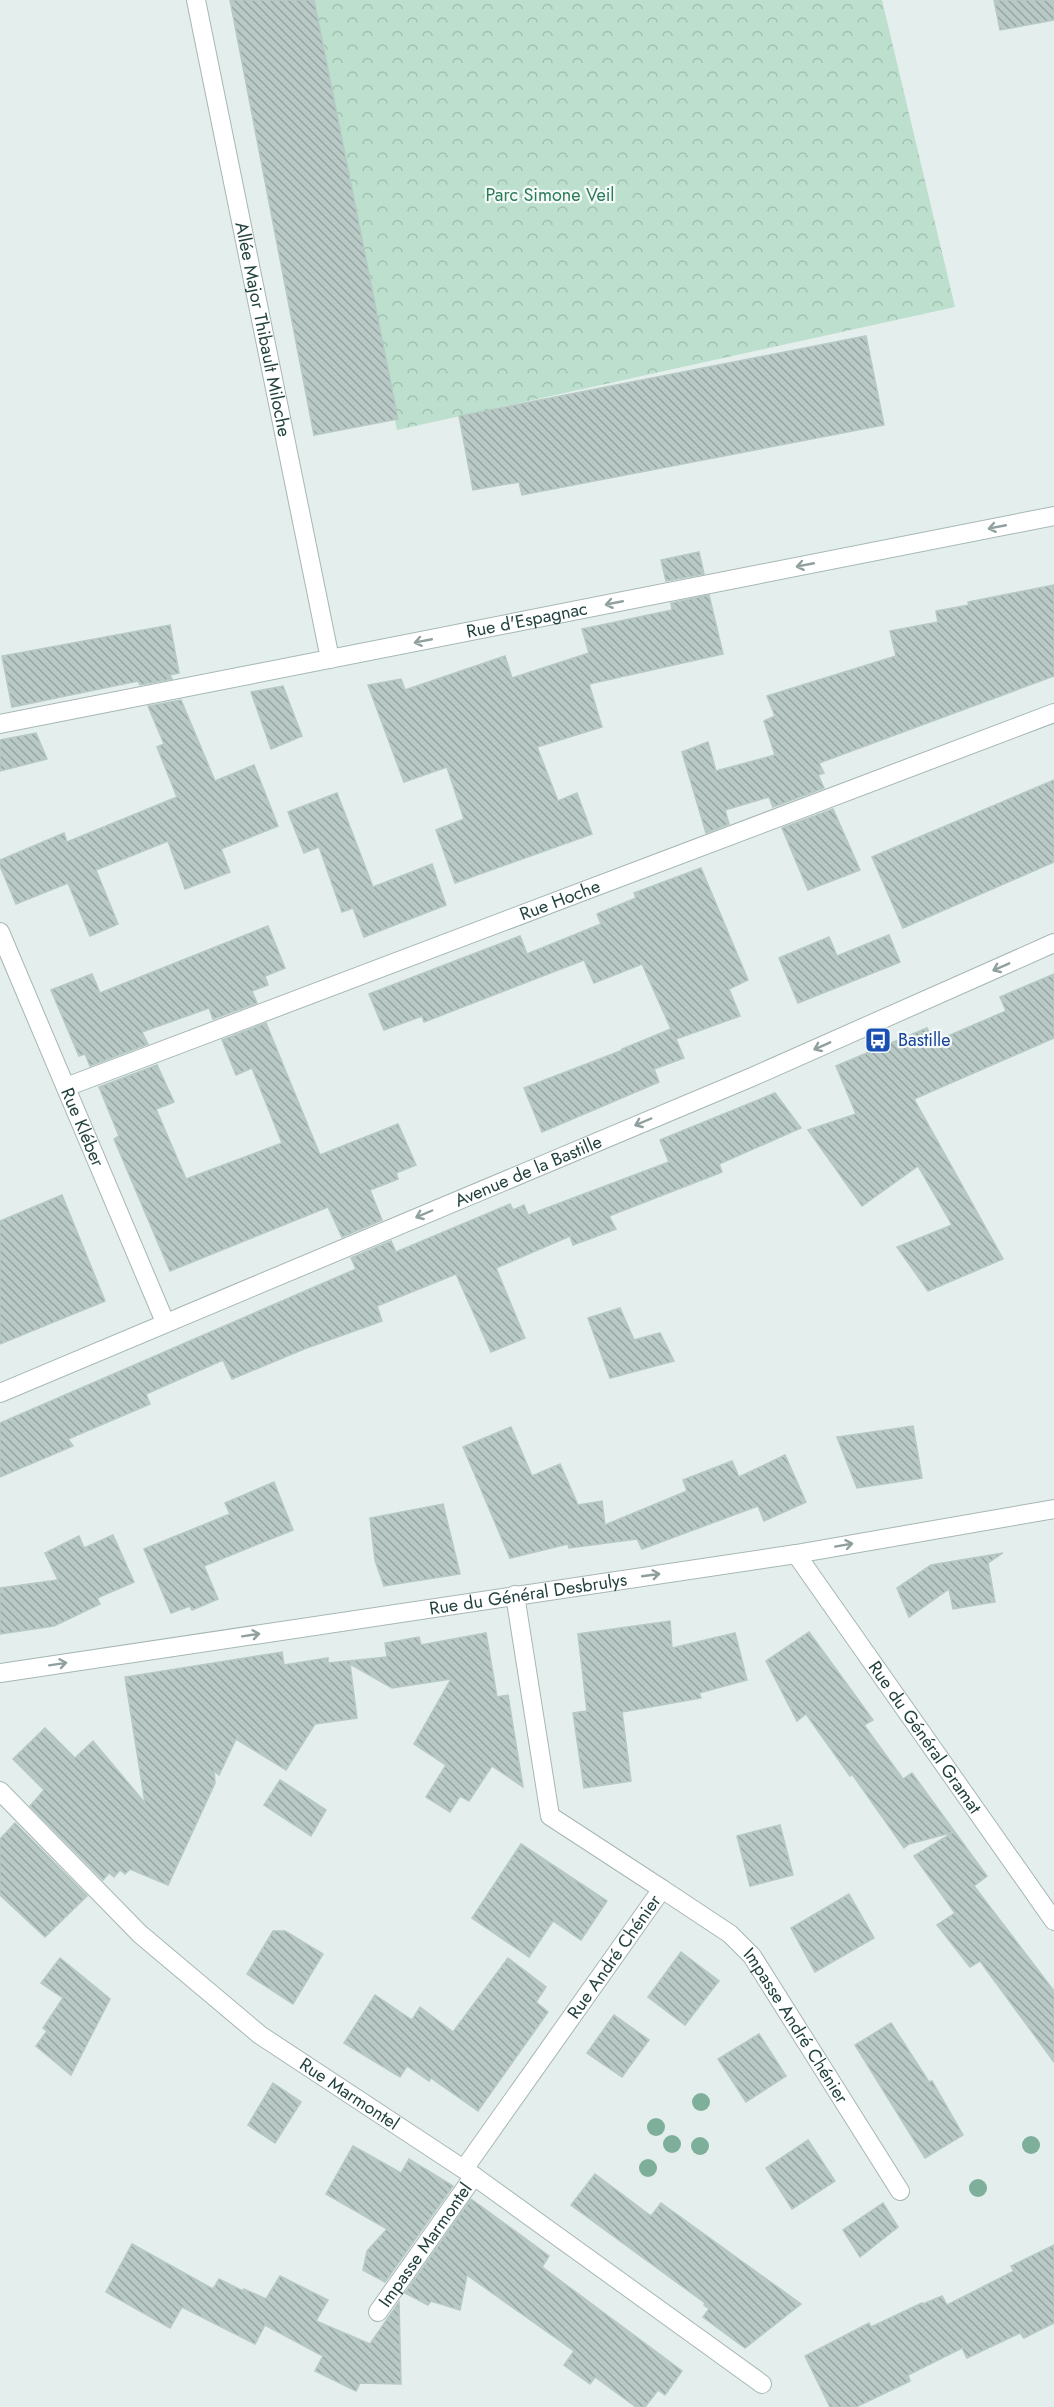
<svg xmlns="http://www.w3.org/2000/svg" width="1054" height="2407" font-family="Jost,sans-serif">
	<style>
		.park { fill: url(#park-crowns) }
		.building { fill: url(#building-back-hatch); stroke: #b6c9c4; stroke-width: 1.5 }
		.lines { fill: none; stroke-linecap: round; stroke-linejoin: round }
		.minor-casing { stroke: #a6b7b5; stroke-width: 20 }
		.minor { stroke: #fff; stroke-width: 18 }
		.tree { fill: #7eaf9b }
		.oneway { stroke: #90a09f }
		.labels { text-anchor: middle; stroke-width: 4.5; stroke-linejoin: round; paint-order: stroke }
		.park-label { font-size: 18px; fill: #2a7b58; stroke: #f5faf9 }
		.street-label { font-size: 18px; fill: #22423f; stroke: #f5faf9 }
		.transit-label { font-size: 18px; fill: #164399; stroke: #f5faf9; text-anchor: start }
	</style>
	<defs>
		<pattern id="park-crowns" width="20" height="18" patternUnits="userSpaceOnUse" patternTransform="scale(1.5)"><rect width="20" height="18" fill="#bce0cd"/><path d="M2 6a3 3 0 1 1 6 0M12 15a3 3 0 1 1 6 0" fill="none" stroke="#a1c1b1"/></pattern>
		<pattern id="building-back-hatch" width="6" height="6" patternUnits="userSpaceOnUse" patternTransform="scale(1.5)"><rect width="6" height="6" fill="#b9c9c6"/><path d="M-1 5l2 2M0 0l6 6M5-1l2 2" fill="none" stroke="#96a5a2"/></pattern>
	</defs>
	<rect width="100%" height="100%" fill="#e4eeec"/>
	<path class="park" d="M310 0H882L955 307 397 430Z"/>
	<g class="building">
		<path d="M230 0H314L398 419 314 435Z"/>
		<path d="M994 0H1054V20L1000 30Z"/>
		<path d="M866 336 884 425 522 495 519 482 473 490 459 416Z"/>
		<path d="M699 552 704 574 666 581 661 560Z"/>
		<path d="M1054 585V676L819 763 824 773 818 775 824 788 773 807 769 797 725 810 729 824 706 833 682 752 708 742 716 771 775 755 764 721 775 716 767 696 896 656 890 631 938 622 936 611 969 605 968 602Z"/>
		<path d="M709 595 723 654 589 684 602 727 537 747 558 801 577 793 592 834 455 883 436 830 464 819 447 767 404 782 368 685 401 679 405 690 505 656 512 678 589 653 582 629 672 610 671 603Z"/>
		<path d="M170 625 179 673 170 675 172 679 140 685 138 681 12 707 2 656Z"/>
		<path d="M283 686 302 736 271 749 251 692Z"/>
		<path d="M181 700 215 781 254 765 278 826 221 849 230 872 185 889 168 841 96 870 118 924 90 936 68 883 16 904 0 866V860L64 833 67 842 177 797 157 747 164 744 148 706Z"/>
		<path d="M36 733 47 759 0 771V740Z"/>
		<path d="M1054 780V862L903 928 872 857Z"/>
		<path d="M337 793 373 887 432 864 446 905 364 937 353 908 342 912 319 847 304 853 288 812Z"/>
		<path d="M833 809 860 870 808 890 782 828Z"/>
		<path d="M701 868 748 980 729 989 740 1016 676 1039 684 1058 654 1069 659 1082 542 1132 524 1088 623 1050 622 1049 671 1029 642 964 594 983 584 960 424 1022 422 1016 384 1030 369 994 520 936 527 954 601 924 597 914 636 898 634 893Z"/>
		<path d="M268 926 285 968 265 976 268 985 252 991 257 1003 213 1019 209 1008 142 1032 148 1044 90 1066 85 1054 79 1056 51 990 92 974 100 993Z"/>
		<path d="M889 935 900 962 798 1003 779 958 829 937 837 956Z"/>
		<path d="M1054 974V1038L914 1099 1003 1259 928 1291 897 1247 952 1225 918 1166 862 1206 808 1130 856 1114 836 1066 927 1028 934 1042 1006 1011 1000 997Z"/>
		<path d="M266 1023 320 1155 398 1124 416 1165 396 1173 398 1179 370 1190 382 1220 342 1237 328 1207 170 1271 114 1139 119 1136 99 1087 157 1065 174 1102 156 1109 186 1179 282 1143 252 1068 236 1075 222 1040Z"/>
		<path d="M775 1093 801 1128 719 1164 722 1172 609 1216 616 1229 573 1245 570 1236 496 1268 525 1338 491 1352 456 1274 377 1306 382 1321 304 1349 232 1379 223 1360 146 1394 150 1404 68 1439 73 1446 0 1477V1423L356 1269 351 1258 391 1241 396 1252 510 1204 513 1210 524 1205 528 1215 669 1162 660 1140Z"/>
		<path d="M62 1195 105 1301 0 1344V1221Z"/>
		<path d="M620 1308 634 1340 660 1333 674 1361 610 1378 588 1318Z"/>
		<path d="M913 1426 922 1478 857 1488 837 1437Z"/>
		<path d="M511 1427 532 1476 560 1464 578 1505 602 1501 605 1525 687 1491 683 1480 732 1461 739 1477 785 1455 806 1502 764 1521 758 1506 642 1549 637 1539 569 1548 568 1544 510 1558 463 1447Z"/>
		<path d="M274 1482 293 1530 204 1566 218 1599 192 1610 190 1606 171 1613 144 1549 230 1514 225 1503Z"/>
		<path d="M443 1504 460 1574 384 1586 375 1560 370 1518Z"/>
		<path d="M113 1535 134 1582 97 1598 100 1604 54 1626 0 1634V1588L58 1580 45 1553 79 1536 84 1548Z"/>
		<path d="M1003 1553 988 1563 995 1602 953 1609 949 1589 909 1617 897 1588 931 1565Z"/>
		<path d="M670 1621 672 1648 735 1633 747 1680 699 1693 701 1698 622 1712 631 1781 584 1788 573 1713 587 1711 578 1634Z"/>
		<path d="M809 1632 873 1720 864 1725 903 1779 912 1773 987 1876 974 1886 1054 1991V2062L980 1961 970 1967 937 1925 955 1913 914 1856 954 1832 909 1844 904 1848 852 1774 850 1776 806 1714 797 1721 766 1661Z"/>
		<path d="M486 1633 497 1697 508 1695 523 1787 492 1766 469 1801 460 1796 450 1812 426 1797 446 1765 414 1744 451 1679 392 1688 350 1664 357 1718 315 1724 286 1770 236 1739 219 1775 214 1771 215 1783 168 1885 130 1869 125 1874 120 1870 114 1877 109 1873 103 1880 30 1806 44 1790 13 1759 45 1728 75 1758 93 1741 145 1803 125 1677 282 1652 284 1665 328 1658V1663L387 1657 385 1643 419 1637 421 1645Z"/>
		<path d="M280 1780 326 1810 311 1836 264 1805Z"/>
		<path d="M15 1823 87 1896 45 1937 0 1895V1839Z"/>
		<path d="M780 1825 793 1875 750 1886 737 1836Z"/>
		<path d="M521 1844 607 1901 581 1940 553 1921 529 1957 472 1918Z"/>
		<path d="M849 1894 874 1938 815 1972 791 1928Z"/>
		<path d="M273 1931H285L323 1954 293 2004 247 1974Z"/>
		<path d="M681 1952 719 1981 685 2025 648 1997Z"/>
		<path d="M60 1958 110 1999 71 2075 36 2046 47 2031 43 2028 63 1998 41 1983Z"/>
		<path d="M508 1958 546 1987 536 2002 548 2012 478 2111 431 2078 429 2081 407 2066 400 2077 344 2043 375 1995 412 2020 420 2007 453 2032Z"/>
		<path d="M614 2015 649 2040 622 2077 587 2053Z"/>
		<path d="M891 2023 929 2082 932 2081 963 2135 925 2158 855 2045Z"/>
		<path d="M759 2034 786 2076 746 2102 718 2059Z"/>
		<path d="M273 2083 301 2102 275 2143 248 2125Z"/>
		<path d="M808 2140 835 2181 792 2209 766 2168Z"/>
		<path d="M353 2146 401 2173 409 2159 453 2186 385 2282 363 2270 367 2251 387 2229 326 2194Z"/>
		<path d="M595 2174 651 2216 661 2203 801 2304 745 2348 703 2317 709 2309 704 2305 705 2303 571 2205Z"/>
		<path d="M471 2199 549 2256 542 2267 682 2371 665 2395 658 2390 645 2407H636L595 2377 590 2384 564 2365 574 2351 467 2275 460 2310 431 2301 428 2305 405 2293Z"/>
		<path d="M883 2203 898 2227 860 2257 843 2230Z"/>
		<path d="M132 2244 213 2289 219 2279 243 2291 244 2289 266 2299 280 2276 328 2300 316 2321 370 2344 399 2302 401 2384 360 2383 356 2391 315 2371 323 2356 265 2325 255 2344 182 2307 170 2328 106 2292Z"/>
		<path d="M1054 2245V2323L1024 2338 1020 2333 967 2358 962 2348 908 2375 910 2381 856 2407H830L805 2356 869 2323 871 2327 922 2303 923 2304 942 2296 947 2305 1014 2271 1011 2266Z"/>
	</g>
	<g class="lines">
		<defs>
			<g id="minor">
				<path id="s1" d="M196 0 330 659"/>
				<path id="s2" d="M0 724 1054 516"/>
				<path id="s3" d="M0 932 165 1322"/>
				<path id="s4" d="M66 1087 1054 713"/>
				<path id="s5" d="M0 1393 752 1077 1054 943"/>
				<path id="s6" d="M796 1554 1054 1921"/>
				<path id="s7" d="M0 1673 796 1554 1054 1509"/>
				<path id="s8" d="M0 1791 140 1934 260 2035 474 2176 762 2384"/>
				<path id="s9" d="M662 1889 730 1934 752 1956 900 2191"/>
				<path id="s10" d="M464 2169 662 1889 550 1816 515 1595"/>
				<path id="s11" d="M378 2312 474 2176"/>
			</g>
		</defs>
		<use href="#minor" class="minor-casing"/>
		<use href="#minor" class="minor"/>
	</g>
	<g class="tree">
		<circle cx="701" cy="2102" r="9"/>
		<circle cx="656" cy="2127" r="9"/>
		<circle cx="672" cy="2144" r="9"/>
		<circle cx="1031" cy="2145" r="9"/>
		<circle cx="700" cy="2146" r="9"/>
		<circle cx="648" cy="2168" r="9"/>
		<circle cx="978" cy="2188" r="9"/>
	</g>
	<defs><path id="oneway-shaft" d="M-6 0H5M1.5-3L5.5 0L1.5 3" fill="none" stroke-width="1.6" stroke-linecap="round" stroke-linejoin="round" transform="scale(1.5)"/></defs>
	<g class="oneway">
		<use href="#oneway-shaft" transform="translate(997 527) rotate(169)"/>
		<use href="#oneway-shaft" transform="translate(805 565) rotate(169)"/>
		<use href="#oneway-shaft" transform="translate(614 603) rotate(169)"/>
		<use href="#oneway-shaft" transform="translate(423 641) rotate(169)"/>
		<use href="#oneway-shaft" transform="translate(1001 967) rotate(156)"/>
		<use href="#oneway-shaft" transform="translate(822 1046) rotate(156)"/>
		<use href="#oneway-shaft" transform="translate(643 1122) rotate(157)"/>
		<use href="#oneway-shaft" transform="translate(424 1214) rotate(157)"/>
		<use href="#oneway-shaft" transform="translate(844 1545) rotate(-10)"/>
		<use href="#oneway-shaft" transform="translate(651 1575) rotate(-8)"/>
		<use href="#oneway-shaft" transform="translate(251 1635) rotate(-9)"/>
		<use href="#oneway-shaft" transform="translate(58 1664) rotate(-9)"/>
	</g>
	<defs>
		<symbol id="bus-square" viewBox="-11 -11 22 22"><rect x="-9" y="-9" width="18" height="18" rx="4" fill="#1a4fb4" stroke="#f5faf9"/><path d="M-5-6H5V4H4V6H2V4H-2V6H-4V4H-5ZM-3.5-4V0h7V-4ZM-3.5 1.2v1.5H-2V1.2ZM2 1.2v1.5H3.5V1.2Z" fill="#fff"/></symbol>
	</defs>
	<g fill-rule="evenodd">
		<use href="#bus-square" x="863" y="1025" width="30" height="30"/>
	</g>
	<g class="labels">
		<g class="park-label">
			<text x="550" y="201">Parc Simone Veil</text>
		</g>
		<g class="street-label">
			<text dy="6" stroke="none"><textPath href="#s1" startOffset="336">Allée Major Thibault Miloche</textPath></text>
			<text dy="6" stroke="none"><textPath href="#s2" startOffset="537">Rue d'Espagnac</textPath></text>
			<text dy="6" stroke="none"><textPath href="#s4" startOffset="528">Rue Hoche</textPath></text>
			<text dy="6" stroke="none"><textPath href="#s3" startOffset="212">Rue Kléber</textPath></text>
			<text dy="6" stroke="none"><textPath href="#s5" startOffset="573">Avenue de la Bastille</textPath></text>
			<text dy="6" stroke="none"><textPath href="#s7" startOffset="534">Rue du Général Desbrulys</textPath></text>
			<text dy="6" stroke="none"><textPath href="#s6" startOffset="224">Rue du Général Gramat</textPath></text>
			<text dy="6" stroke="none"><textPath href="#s10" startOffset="260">Rue André Chénier</textPath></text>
			<text dy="6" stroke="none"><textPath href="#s9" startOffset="195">Impasse André Chénier</textPath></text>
			<text dy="6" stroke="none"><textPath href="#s8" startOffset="464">Rue Marmontel</textPath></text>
			<text dy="6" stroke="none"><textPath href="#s11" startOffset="82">Impasse Marmontel</textPath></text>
		</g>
		<g class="transit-label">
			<text x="898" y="1046">Bastille</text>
		</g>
	</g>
</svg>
